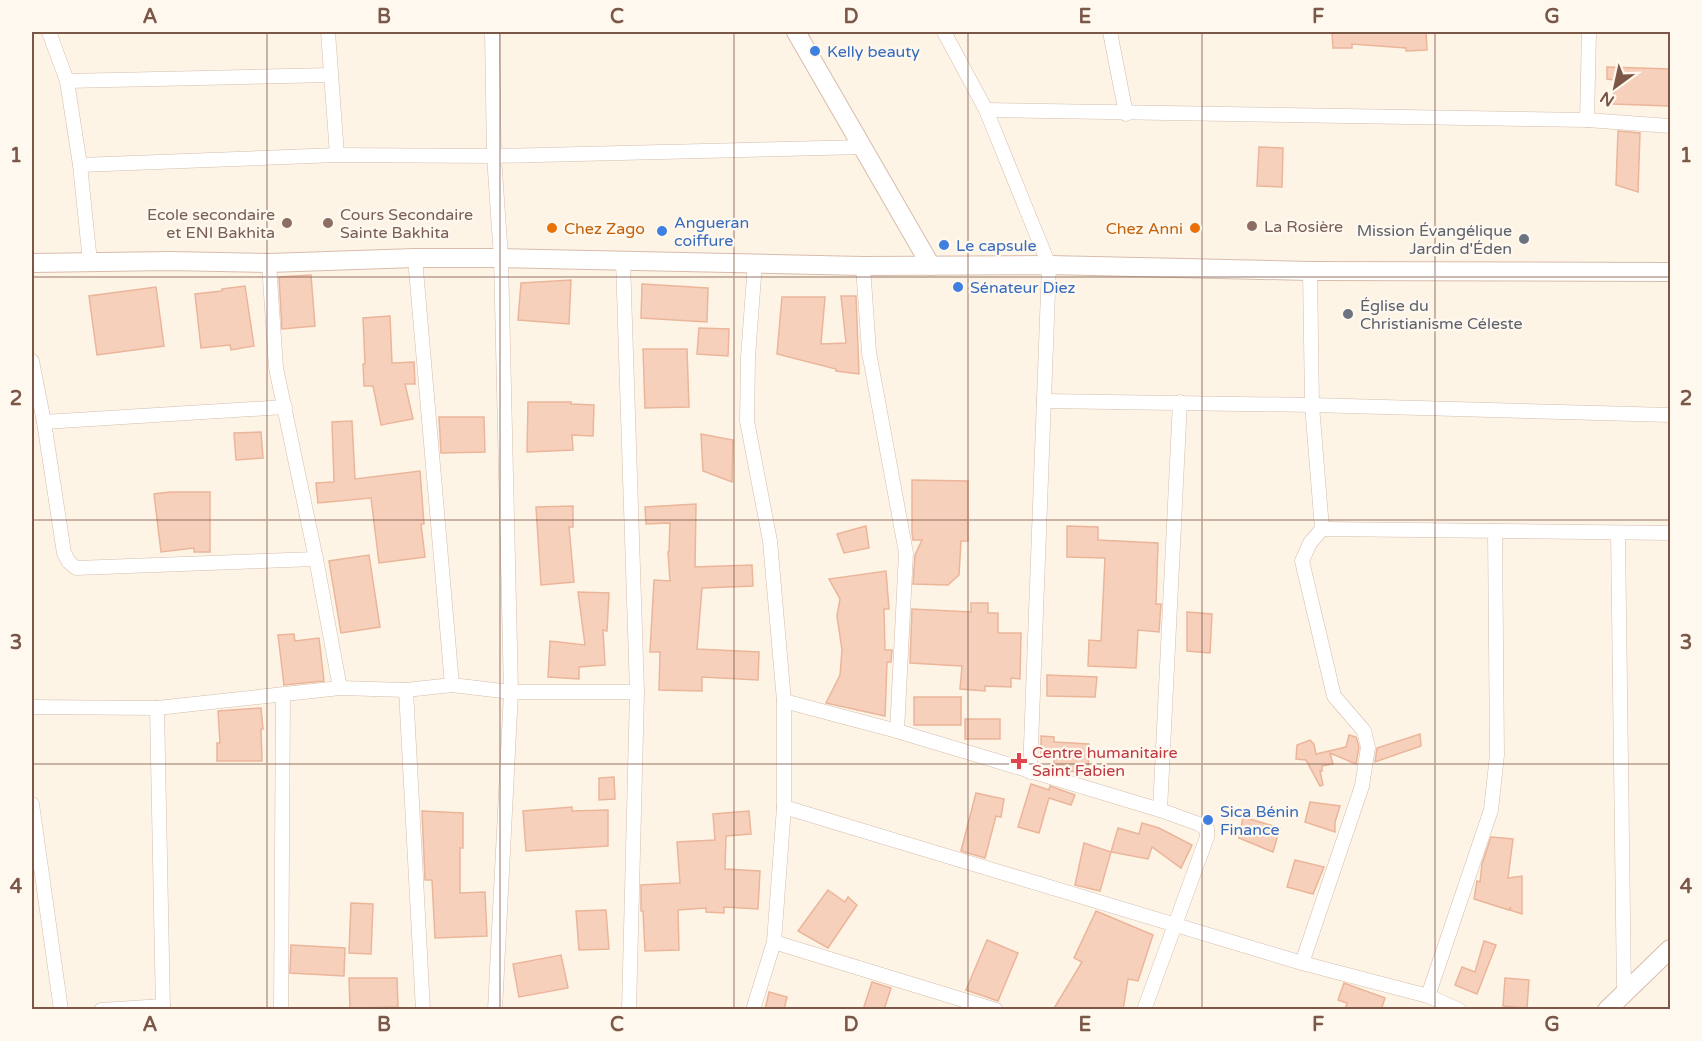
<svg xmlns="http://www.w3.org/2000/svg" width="1702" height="1041" font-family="'Varela Round',sans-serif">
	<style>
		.building { fill: #f7d0bb; stroke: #ebb59a; stroke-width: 1.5 }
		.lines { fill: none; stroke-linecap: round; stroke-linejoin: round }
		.street-casing { stroke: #d4bdad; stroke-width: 15 }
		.secondary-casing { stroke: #d8bcaa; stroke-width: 20 }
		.street { stroke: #fff; stroke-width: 14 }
		.secondary { stroke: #fff; stroke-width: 18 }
		.grid { fill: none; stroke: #7b5748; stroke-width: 1.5; stroke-opacity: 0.55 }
		.shop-dot { fill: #3f7fe0; stroke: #fff8ef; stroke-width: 2 }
		.education-dot { fill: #8d6e63; stroke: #fff8ef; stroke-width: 2 }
		.food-dot { fill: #e8710a; stroke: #fff8ef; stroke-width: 2 }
		.worship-dot { fill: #6b7280; stroke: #fff8ef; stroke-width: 2 }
		.health-dot { fill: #e0444e; stroke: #fff8ef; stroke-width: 2 }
		.labels { text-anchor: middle; stroke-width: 4.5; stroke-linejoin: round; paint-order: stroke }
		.shop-label { font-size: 16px; fill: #366cbe; stroke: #fff8ef; text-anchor: start }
		.education-label { font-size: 16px; fill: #785e54; stroke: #fff8ef; text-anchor: start }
		.food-label { font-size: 16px; fill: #c56008; stroke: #fff8ef; text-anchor: start }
		.worship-label { font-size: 16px; fill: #5b616d; stroke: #fff8ef; text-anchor: end }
		.health-label { font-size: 16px; fill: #be3a42; stroke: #fff8ef; text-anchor: start }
		.neatline { fill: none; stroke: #7b5748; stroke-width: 2 }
		.grid-label { font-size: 20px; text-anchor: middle; font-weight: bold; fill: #7b5748 }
	</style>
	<rect width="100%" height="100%" fill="#fef4e6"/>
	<g class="building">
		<path d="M1332 32H1426L1427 50 1406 51V48L1352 44V48H1333Z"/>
		<path d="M1607 67 1671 69 1669 106 1613 104 1614 80 1607 79Z"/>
		<path d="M1618 131 1640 133 1638 192 1616 185Z"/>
		<path d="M1259 147 1283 148 1282 187 1257 186Z"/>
		<path d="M311 275 315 326 282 329 279 277Z"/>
		<path d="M571 280 569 324 518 320 521 283Z"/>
		<path d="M642 284 708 288 707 322 641 318Z"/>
		<path d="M245 286 254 346 231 350 230 345 201 348 195 294 222 291V289Z"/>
		<path d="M156 287 164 346 97 355 89 296Z"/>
		<path d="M841 296H856L859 374 836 371V369L777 354 782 297H825L821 344 846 343Z"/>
		<path d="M390 316 392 363 414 362 415 384H405L413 419 381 425 373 386H364L363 364H365L363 318Z"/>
		<path d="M699 328 729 329 728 356 697 354Z"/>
		<path d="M643 349H687L689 407 645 408Z"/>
		<path d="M528 402H571V404L594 405 593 436 572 435 573 450 527 452Z"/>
		<path d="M439 417H484L485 452 441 453Z"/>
		<path d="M352 421 355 479 420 471 424 524H421L425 557 379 563 371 498 318 503 316 483 334 482 332 422Z"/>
		<path d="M261 432 263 458 236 460 234 433Z"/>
		<path d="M701 434 733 440 732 482 703 471Z"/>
		<path d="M912 480 968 481V541H961L959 575 948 585 913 584 915 555 922 540H913L912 533Z"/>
		<path d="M170 492H210V552H194V548L161 552 154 494Z"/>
		<path d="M696 504 695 567 752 565 753 586 702 588 697 649 759 652 758 680 702 677V691L659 690 660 652H650L654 580 670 581 668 552 669 551 670 523 646 524 645 507Z"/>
		<path d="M573 506V527H569L574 582 541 585 536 507Z"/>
		<path d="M866 526 869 548 844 553 837 534Z"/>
		<path d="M1067 526 1098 527V540L1158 543 1156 604H1161L1159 632 1138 630 1136 668 1088 666 1089 640 1101 641 1105 558 1067 557Z"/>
		<path d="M369 555 380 627 341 633 329 561Z"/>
		<path d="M886 571 889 609H884L885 650H892L891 662H887L885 716 826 703 840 675 842 650 837 616 840 599 829 579Z"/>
		<path d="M578 592 609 593 607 631 603 630 605 665 579 667V679L548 677 550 641 585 645Z"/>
		<path d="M971 603H988V613H998V633H1021L1020 679 1011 678V687L985 686V691L960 689 962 666 910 663 912 609 971 612Z"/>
		<path d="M1187 612 1212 614 1210 653 1187 651Z"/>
		<path d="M294 634 295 641 319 638 324 681 284 685 278 635Z"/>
		<path d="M1047 675 1097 677 1095 697 1047 696Z"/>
		<rect x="914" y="697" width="47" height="28"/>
		<path d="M261 708 263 729H261L262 761H217V743H220L218 711Z"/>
		<rect x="965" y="719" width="35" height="20"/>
		<path d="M1420 734 1421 746 1375 762 1377 748Z"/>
		<path d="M1349 735 1356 737 1359 747 1356 764 1330 753 1333 764 1322 766V771H1320L1323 785 1320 786 1306 760 1296 759 1297 745 1310 740 1314 744 1316 754 1346 747Z"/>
		<path d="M1041 736 1054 737V742L1089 744 1088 773 1068 771 1067 773 1053 768 1055 755H1041Z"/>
		<path d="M614 777 615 799 599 800V778Z"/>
		<path d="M1031 784 1049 790 1050 786 1075 795 1071 805 1049 798 1039 833 1018 827Z"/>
		<path d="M976 793 1004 799 1001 817 996 816 985 858 961 851Z"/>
		<path d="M1310 802 1340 806 1335 822V832L1305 822Z"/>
		<path d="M572 807V811L608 810V846L526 851 523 811Z"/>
		<path d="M422 811 463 813V848H460V893L485 892 487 936 435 938 432 880H425Z"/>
		<path d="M749 811 751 834 726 836 725 869 760 871 758 909 724 907V913L706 912V908L678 910 679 950 645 951 643 911H641V885L680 883 677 842 715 840 713 814Z"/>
		<path d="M1243 817 1280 828 1273 852 1239 838Z"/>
		<path d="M1142 823 1159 828 1192 845 1181 868 1152 847 1148 859 1111 852 1118 828 1139 834Z"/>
		<path d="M1491 837 1513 839 1508 878 1522 876V914L1510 910 1511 907 1509 910 1474 899 1477 881 1480 882 1482 864Z"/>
		<path d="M1084 843 1111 852 1100 891 1075 885Z"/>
		<path d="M1295 860 1324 867 1313 894 1287 887Z"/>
		<path d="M828 890 845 902 848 897 857 905 828 948 798 931Z"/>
		<path d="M351 903 373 904 371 954 349 953Z"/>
		<path d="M606 910 609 949 579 950 576 911Z"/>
		<path d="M1096 911 1153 935 1138 981 1128 979 1123 1010H1053L1082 962 1074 958Z"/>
		<path d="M987 940 1018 953 998 1001 966 990Z"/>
		<path d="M1484 941 1496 945 1477 994 1455 985 1462 967 1475 972Z"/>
		<path d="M291 945 345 948 344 976 290 973Z"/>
		<path d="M561 955 568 988 519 997 513 964Z"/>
		<path d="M349 978H397L398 1007 350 1008Z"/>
		<path d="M1505 978 1529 980 1527 1008 1503 1006Z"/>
		<path d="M872 982 891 988 884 1010H863Z"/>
		<path d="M1344 983 1385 998 1381 1010H1345L1347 1003 1338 1000Z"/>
		<path d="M769 992 787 997 784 1010H765Z"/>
	</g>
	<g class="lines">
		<defs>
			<g id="street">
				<path d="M49 32 67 81 80 165 90 262"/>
				<path d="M328 32 337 155"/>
				<path d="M492 32 494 156 501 258 511 692 495 1010"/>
				<path d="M944 32 986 110 1049 265 1030 772"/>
				<path d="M1110 32 1126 114"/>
				<path d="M67 81 331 75"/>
				<path d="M986 110 1587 120 1670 126"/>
				<path d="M1587 120 1589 32"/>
				<path d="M80 165 337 155 494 156 864 147"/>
				<path d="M415 258 452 685"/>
				<path d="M623 261 637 692 629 1010"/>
				<path d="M269 263 276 368 316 559 340 688"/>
				<path d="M863 266 869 352 906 553 897 731"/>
				<path d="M32 361 44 422 64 553 69 562 76 568 316 559"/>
				<path d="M1044 401 1312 405 1670 415"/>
				<path d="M44 422 285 407"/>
				<path d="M1322 529 1670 533"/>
				<path d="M1618 534 1624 993"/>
				<path d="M406 690 423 1010"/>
				<path d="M784 701 897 731 1160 810 1199 824 1207 829V837L1144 1010"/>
				<path d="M32 707 157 708 340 688 406 690 452 685 511 692H637"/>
				<path d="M157 708 163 1010"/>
				<path d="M32 804 61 1010"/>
				<path d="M784 807 1302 963 1428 996 1459 1010"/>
				<path d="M1160 810 1180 402"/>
				<path d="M774 942 996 1010"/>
				<path d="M1302 963 1362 786 1368 747 1364 731 1334 696 1302 561 1310 543 1322 529 1312 405 1310 271"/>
				<path d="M1428 996 1491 810 1497 755 1495 531"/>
				<path d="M101 1010 163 1006"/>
				<path d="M281 1010 283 695"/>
				<path d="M753 1010 774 942 784 807V701L770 541 747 421 748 357 755 263"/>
			</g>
			<g id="secondary">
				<path d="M796 32 931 266"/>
				<path d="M32 263 170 261 269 263 415 258H501L863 266 1049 265 1310 271 1670 272"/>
				<path d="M1607 1010 1670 949"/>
			</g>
		</defs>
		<use href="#street" class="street-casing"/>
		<use href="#secondary" class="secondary-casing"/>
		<use href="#street" class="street"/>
		<use href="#secondary" class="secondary"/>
	</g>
	<path class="grid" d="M267 32V1010M500 32V1010M734 32V1010M968 32V1010M1202 32V1010M1435 32V1010M32 277H1670M32 520H1670M32 764H1670"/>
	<g class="shop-dot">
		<circle cx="815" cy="51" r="6"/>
		<circle cx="662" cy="231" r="6"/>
		<circle cx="944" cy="245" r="6"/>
		<circle cx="958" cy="287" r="6"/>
		<circle cx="1208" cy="820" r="6"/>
	</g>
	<g class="education-dot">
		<circle cx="287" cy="223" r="6"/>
		<circle cx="328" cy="223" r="6"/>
		<circle cx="1252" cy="226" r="6"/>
	</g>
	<g class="food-dot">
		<circle cx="552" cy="228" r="6"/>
		<circle cx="1195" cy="228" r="6"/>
	</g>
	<g class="worship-dot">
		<circle cx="1524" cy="239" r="6"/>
		<circle cx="1348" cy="314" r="6"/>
	</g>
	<path class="health-dot" d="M1016 752h6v6h6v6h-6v6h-6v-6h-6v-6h6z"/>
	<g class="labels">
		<g class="shop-label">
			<text x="827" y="57">Kelly beauty</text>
			<text x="674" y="228">Angueran<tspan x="674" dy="18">coiffure</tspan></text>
			<text x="956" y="251">Le capsule</text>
			<text x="970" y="293">Sénateur Diez</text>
			<text x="1220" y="817">Sica Bénin<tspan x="1220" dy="18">Finance</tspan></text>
		</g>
		<g class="education-label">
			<text x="275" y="220" text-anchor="end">Ecole secondaire<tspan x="275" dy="18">et ENI Bakhita</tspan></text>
			<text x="340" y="220">Cours Secondaire<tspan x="340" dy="18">Sainte Bakhita</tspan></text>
			<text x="1264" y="232">La Rosière</text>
		</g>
		<g class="food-label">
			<text x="564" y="234">Chez Zago</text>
			<text x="1183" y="234" text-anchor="end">Chez Anni</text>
		</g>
		<g class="worship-label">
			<text x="1512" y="236">Mission Évangélique<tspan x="1512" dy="18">Jardin d'Éden</tspan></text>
			<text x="1360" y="311" text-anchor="start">Église du<tspan x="1360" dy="18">Christianisme Céleste</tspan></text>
		</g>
		<g class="health-label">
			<text x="1032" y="758">Centre humanitaire<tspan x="1032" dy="18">Saint Fabien</tspan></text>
		</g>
	</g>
	<rect width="1702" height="1041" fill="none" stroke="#fff8ef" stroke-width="66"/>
	<g transform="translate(1615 87) rotate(213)" stroke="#fff8ef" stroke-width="4.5" paint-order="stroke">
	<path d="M0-4.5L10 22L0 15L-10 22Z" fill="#7b5748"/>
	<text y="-9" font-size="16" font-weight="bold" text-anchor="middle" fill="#7b5748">N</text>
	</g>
	<rect x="33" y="33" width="1636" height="975" class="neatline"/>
	<g class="grid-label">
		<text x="150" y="23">A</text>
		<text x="384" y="23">B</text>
		<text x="617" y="23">C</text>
		<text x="851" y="23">D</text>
		<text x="1085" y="23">E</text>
		<text x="1318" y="23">F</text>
		<text x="1552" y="23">G</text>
		<text x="16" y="162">1</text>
		<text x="1686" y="162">1</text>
		<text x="16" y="405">2</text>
		<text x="1686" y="405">2</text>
		<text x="16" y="649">3</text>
		<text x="1686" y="649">3</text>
		<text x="16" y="893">4</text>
		<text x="1686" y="893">4</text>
		<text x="150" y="1031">A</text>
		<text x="384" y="1031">B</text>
		<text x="617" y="1031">C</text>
		<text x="851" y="1031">D</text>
		<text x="1085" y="1031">E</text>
		<text x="1318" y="1031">F</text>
		<text x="1552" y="1031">G</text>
	</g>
</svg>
